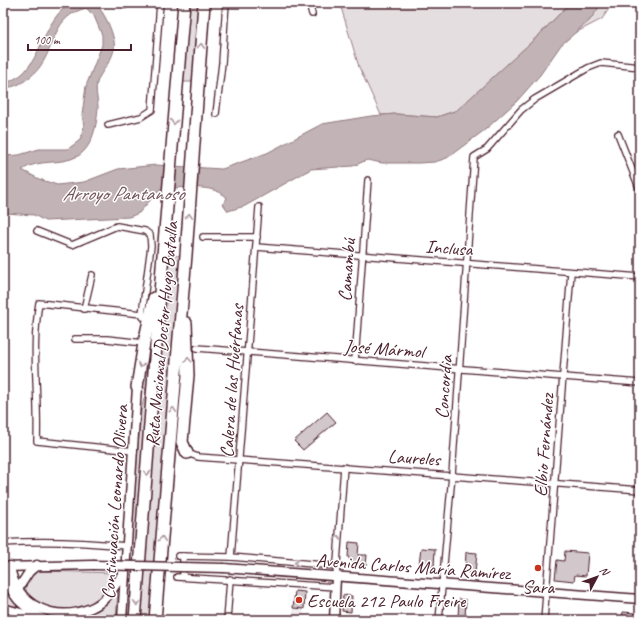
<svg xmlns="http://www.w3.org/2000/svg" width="643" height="623" font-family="Caveat,sans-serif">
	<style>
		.built { fill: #f2eeef }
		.green { fill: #e5dee0; stroke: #987e86 }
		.water { fill: #c1b3b6; stroke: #91787e }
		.building { fill: #d2c7cb; stroke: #4a1f2b }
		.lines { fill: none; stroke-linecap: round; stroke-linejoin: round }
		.street-casing { stroke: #4a1f2b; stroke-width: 8 }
		.secondary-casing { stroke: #4a1f2b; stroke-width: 11 }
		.highway-casing { stroke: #4a1f2b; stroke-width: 14 }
		.street { stroke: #fff; stroke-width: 5.5 }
		.secondary { stroke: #fff; stroke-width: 8 }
		.highway { stroke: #fff; stroke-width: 11 }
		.secondary-bridge-casing { stroke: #4a1f2b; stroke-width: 11; stroke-linecap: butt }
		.secondary-bridge { stroke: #fff; stroke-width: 8 }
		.oneway { stroke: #ae9aa0 }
		.poi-dot { fill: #c8321e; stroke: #fff; stroke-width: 1.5 }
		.labels { text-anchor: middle; stroke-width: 3; stroke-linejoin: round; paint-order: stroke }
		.street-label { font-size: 19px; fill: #4a1f2b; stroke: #fff }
		.poi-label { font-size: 19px; fill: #4a1f2b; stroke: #fff }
		.water-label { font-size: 20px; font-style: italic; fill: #74535c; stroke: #fff }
	</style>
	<rect width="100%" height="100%" fill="#fff"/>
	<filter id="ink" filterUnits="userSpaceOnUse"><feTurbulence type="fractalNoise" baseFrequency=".025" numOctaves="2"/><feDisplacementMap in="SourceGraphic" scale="8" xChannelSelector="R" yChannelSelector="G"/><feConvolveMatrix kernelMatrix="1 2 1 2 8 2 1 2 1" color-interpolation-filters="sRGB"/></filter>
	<g filter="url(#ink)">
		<path class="built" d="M295 591 305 592 303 620H292Z"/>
		<g class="green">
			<path d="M188 3H199L193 82H182Z"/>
			<path d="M342 3H570L539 35 458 110 437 117 396 114 381 115 359 67 340 4Z"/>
			<path d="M602 3H613L602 19 575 33 590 20Z"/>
			<path d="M169 255 180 256 155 573 151 620H140Z"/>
			<path d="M154 313 131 620H124L141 411 146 391 145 388 141 386Z"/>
			<path d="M38 571 119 573C105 600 84 615 54 608 49 607 43 607 38 605 34 602 30 598 27 595L25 582 33 572Z"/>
			<path d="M3 574 9 595 19 607 18 609 3 604Z"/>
			<path d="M118 589 116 620H76L70 618C90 611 104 609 118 589Z"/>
		</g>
		<path class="water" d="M71 3H95C104 12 112 29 114 41 117 56 103 68 98 80 94 89 98 98 98 107 97 124 93 147 78 156 60 166 39 158 22 170L39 179 57 185 84 182 118 169 156 165 222 169 267 153 322 124 371 116 396 114 437 117 457 110 539 35 570 3H602L590 20 561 45 540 75 517 101 486 129 447 158 435 162 419 163H382L367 160 353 166 311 169 245 206 228 211 223 204 227 198C215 183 178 188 160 189L139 213 129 217 45 221 34 215 5 213 3 212V156L19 155 39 149H68L80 140 84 126 82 115 86 86 102 45V35L94 16 86 8C52 17 57 44 39 68 32 77 15 90 3 87V77L9 82C13 79 19 77 22 74 43 55 44 19 71 3Z"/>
		<g class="building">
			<path d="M327 412 336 422 303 450 294 441Z"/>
			<path d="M349 542 359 543 358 555H367L366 565H354L348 557Z"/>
			<path d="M421 548 435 549 434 567 419 565Z"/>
			<path d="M565 551 588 553 586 576 575 575 574 581 555 579 557 560 564 561Z"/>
			<path d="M466 552 477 553 475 573 465 572Z"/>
			<path d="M295 591 305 592 304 609 293 608Z"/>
			<path d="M343 595 352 596 351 612 342 611Z"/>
			<path d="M459 599 466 600 465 617H458Z"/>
			<path d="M623 612 635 613V620H622Z"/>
		</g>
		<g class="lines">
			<defs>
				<g id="street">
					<path d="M309 3 312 14"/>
					<path d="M125 5 127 3"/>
					<path d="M216 114 222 63 226 3"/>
					<path d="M108 125 141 117 152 110 160 3"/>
					<path d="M618 134 640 190"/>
					<path d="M37 231 72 245 117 226 145 231 150 235 151 246 142 314 143 317"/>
					<path d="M203 237H257"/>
					<path d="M256 247 640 277"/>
					<path d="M84 309 92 275"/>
					<path d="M75 339H107L144 343"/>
					<path d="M197 348 640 383"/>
					<path d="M355 361 368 180"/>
					<path d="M134 451 37 441C39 395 31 349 39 303L142 314"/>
					<path d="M187 453 198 457 640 490"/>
					<path d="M3 543C45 540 85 542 127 546"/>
					<path d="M178 556 231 557 336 566"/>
					<path d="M231 557 259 207"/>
					<path d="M177 577 336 587"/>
					<path d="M183 577V556"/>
					<path d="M336 577 344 467"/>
					<path d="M227 620 230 579"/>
					<path d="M439 620 452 475 474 157 487 149 521 110 535 99 588 68 601 63 640 67"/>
					<path d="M544 620 571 272"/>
				</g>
				<g id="secondary">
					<path d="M10 566C16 606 54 623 91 608 106 602 116 586 123 572"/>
					<path d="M3 567 93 565"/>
					<path d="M5 568C9 597 21 605 45 620"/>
					<path d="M224 568 640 599"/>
					<path d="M18 589 29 572 37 565"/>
					<path d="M3 608 35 617"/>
					<path d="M122 620 137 387"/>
					<path d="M334 620 336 577"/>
				</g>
				<g id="highway">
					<path d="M186 323 188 375 182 442 187 453"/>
					<path d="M137 387 144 343 154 298"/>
					<path d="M135 620 162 267 184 3"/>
					<path d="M155 620 186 255 204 3"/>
				</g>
			</defs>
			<use href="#street" class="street-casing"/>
			<use href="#secondary" class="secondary-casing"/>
			<use href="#highway" class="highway-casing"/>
			<use href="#street" class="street"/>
			<use href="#secondary" class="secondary"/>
			<use href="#highway" class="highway"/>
			<defs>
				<path id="secondary-bridge" d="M93 565 224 568"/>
			</defs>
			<use href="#secondary-bridge" class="secondary-bridge-casing"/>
			<use href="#secondary-bridge" class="secondary-bridge"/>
		</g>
		<defs><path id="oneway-chevron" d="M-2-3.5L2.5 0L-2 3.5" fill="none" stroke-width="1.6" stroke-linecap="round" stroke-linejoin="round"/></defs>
		<g class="oneway">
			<use href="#oneway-chevron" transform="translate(201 46) rotate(-86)"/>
			<use href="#oneway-chevron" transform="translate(174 122) rotate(95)"/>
			<use href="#oneway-chevron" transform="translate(189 216) rotate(-86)"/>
			<use href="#oneway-chevron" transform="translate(188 360) rotate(-93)"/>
			<use href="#oneway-chevron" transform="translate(141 365) rotate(99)"/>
			<use href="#oneway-chevron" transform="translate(173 410) rotate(-85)"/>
			<use href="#oneway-chevron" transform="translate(147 473) rotate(94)"/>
			<use href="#oneway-chevron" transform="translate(338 538) rotate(-86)"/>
			<use href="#oneway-chevron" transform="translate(162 539) rotate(-85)"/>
			<use href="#oneway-chevron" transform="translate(297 563) rotate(-175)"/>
			<use href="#oneway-chevron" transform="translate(137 603) rotate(94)"/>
		</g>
	</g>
	<g class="poi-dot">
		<circle cx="538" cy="568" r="4"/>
		<circle cx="299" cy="600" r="4"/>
	</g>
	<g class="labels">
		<g class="street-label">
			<text transform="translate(449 247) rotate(4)" y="7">Inclusa</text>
			<text transform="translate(346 270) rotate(-86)" y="7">Camambú</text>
			<text transform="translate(161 334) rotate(-85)" y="7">Ruta Nacional Doctor Hugo Batalla</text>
			<text transform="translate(384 348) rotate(4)" y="7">José Mármol</text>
			<text transform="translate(231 381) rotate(-86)" y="7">Calera de las Huérfanas</text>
			<text transform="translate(443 387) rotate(-86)" y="7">Concordia</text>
			<text transform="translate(543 445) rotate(-86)" y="7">Elbio Fernández</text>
			<text transform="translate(414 457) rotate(4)" y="7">Laureles</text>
			<text transform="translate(114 502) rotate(-86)" y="7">Continuación Leonardo Olivera</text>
			<text transform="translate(413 566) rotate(4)" y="7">Avenida Carlos María Ramírez</text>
		</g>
		<g class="poi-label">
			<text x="538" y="593">Sara</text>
			<text x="307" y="607" text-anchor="start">Escuela 212 Paulo Freire</text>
		</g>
		<g class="water-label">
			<text x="123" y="200">Arroyo Pantanoso</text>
		</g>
	</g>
	<rect width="643" height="623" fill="none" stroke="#fff" stroke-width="16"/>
	<rect x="8" y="8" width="627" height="607" fill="none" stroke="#4a1f2b" stroke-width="1.5" filter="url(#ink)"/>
	<g transform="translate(597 577) rotate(49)" stroke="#ffffff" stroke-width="3" paint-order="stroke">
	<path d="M0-3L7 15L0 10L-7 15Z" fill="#4a1f2b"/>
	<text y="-6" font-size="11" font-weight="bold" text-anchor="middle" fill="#4a1f2b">N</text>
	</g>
	<path d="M28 44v6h103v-6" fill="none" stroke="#4a1f2b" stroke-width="2"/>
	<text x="34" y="44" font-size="12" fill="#4a1f2b" stroke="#ffffff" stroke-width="3" paint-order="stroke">100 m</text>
</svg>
